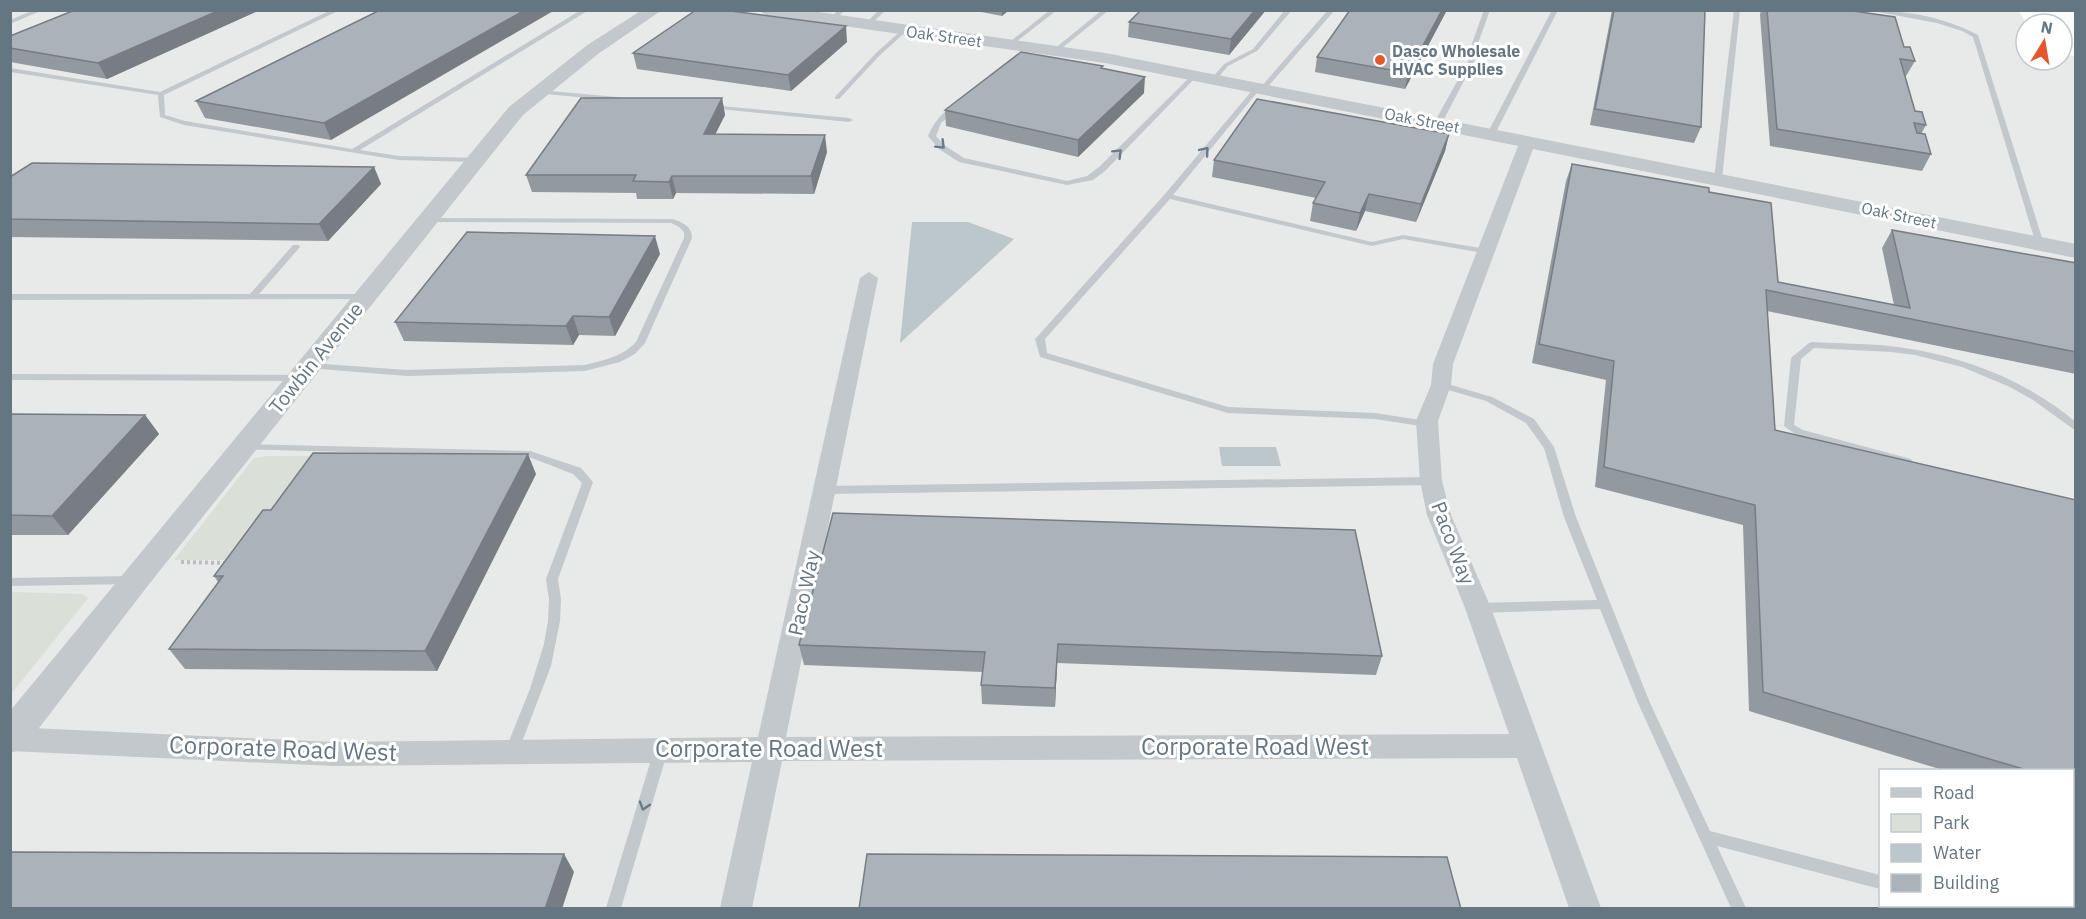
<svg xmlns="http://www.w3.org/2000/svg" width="2086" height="919" font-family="'IBM Plex Sans',sans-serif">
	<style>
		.built { fill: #e8e9e9; fill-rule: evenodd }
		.green { fill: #dadfd7 }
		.water { fill: #bbc7cb }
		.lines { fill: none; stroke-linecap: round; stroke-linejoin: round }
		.path { stroke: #bbbfc2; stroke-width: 4; stroke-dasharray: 3 3; stroke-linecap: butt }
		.service { fill: #c3c8cc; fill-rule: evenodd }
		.minor { fill: #c3c8cc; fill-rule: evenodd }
		.tertiary { fill: #c3c8cc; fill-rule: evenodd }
		.wall { fill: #929a9f }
		.shaded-wall { fill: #777d82 }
		.building { fill: #aab3b9; stroke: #777d82; stroke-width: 1.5 }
		.oneway { stroke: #6a7a87 }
		.poi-dot { fill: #e4572e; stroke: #fff; stroke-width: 2 }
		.labels { text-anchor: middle; stroke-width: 6; stroke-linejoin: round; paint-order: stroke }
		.far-street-label { font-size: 16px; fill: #657683; stroke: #fff }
		.far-poi-label { font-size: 16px; font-weight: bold; fill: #657683; stroke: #fff; text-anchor: start }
		.street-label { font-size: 20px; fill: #657683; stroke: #fff }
		.near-street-label { font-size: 24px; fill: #657683; stroke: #fff }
	</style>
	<rect width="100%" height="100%" fill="#fafaf8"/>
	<path class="built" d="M10 11H2019L2026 24V60H2062V54L2075 56V908H11ZM1880 770H2072V906H1880Z"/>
	<g class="green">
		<path d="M267 456H315L234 560H174L254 458Z"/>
		<path d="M11 592 82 594 88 598 11 694Z"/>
	</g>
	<g class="water">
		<path d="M912 222H968L1014 239 900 343Z"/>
		<path d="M1219 447H1276L1281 466H1222Z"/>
	</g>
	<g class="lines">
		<path class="path" d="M181 562 228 563"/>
		<g class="service">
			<path d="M34 10H43L10 24V20Z"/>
			<path d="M331 10H340L164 95 165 115 185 121 352 149 581 10H589L360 150 399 156 478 158V162H475L399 160 184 125 160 117 158 95 10 72V68L160 92Z"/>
			<path d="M838 10H845L834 21H830V19Z"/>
			<path d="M879 10H886L869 26H865V24Z"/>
			<path d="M1050 10H1057L1011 46H1007V44Z"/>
			<path d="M1102 10H1109L1057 52H1053V50Z"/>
			<path d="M1285 10H1292L1257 51 1228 66 1215 81H1211V79L1224 64 1253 49Z"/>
			<path d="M1328 10H1335L1265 90 1260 89 1173 195 1372 242 1403 235 1486 249 1490 252 1489 254 1403 239 1372 246 1170 199 1045 339 1047 353 1228 407 1375 413 1427 421 1431 422 1432 424 1431 426 1427 427 1375 419 1228 413 1040 357 1035 339 1037 337 1165 194 1255 87 1260 88Z"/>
			<path d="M1484 10H1490L1476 49V58L1442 123 1436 124 1434 123 1470 58V49Z"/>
			<path d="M1552 10H1558L1495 134 1488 136 1487 134Z"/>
			<path d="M1734 10H1740L1722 179 1718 181 1714 179Z"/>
			<path d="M1867 10C1905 10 1944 17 1978 35L2044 244 2043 246H2037L2036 244 1973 37 1962 31 1937 23Z"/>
			<path d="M903 29 908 30 880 55 839 99H835V97L876 53Z"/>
			<path d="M1192 75 1197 76 1105 171 1093 180 1067 185 959 162 939 149 928 136C934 123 943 108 958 107V109L941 123 936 136 944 145 964 158 1067 181 1087 176 1099 167Z"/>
			<path d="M538 90 618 97 621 99 618 101 536 93 535 92Z"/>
			<path d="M711 105 849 118 853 120 849 122 709 108V106Z"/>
			<path d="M424 218 672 219C682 222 692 226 692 238L645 343 635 354 620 362 585 371 407 376 307 368 305 366 310 363 407 370 585 365C604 360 622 357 636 342L684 238V232L679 227 671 223 427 222 423 220Z"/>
			<path d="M293 245H299L300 247 259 294H365L369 297 368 299 10 300V294H250Z"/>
			<path d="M1812 342C1838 344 1864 343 1890 346 1958 354 2023 378 2076 422V431L2033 400 2010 387 1962 367 1915 355 1891 352 1814 348 1801 359 1794 425 1803 430 1911 459 1912 461 1907 465 1795 434 1784 426 1791 358 1809 343Z"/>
			<path d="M10 374 298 375 303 378 298 381 10 380Z"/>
			<path d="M1441 382 1492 397 1534 419 1554 447 1576 517 1650 703 1710 831 1880 875V889L1717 846 1746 908H1731L1638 703 1600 609 1478 613 1474 611 1472 608 1474 605 1478 603 1597 600 1564 517 1544 448 1526 423 1486 401 1438 387 1436 385 1438 383Z"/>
			<path d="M244 444 530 451 581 468 593 482 558 579 561 599 560 621 551 666 517 755 512 757 507 755 505 751 530 689 544 644 548 621 549 599 546 579 582 483 573 474 529 457 240 449 239 447Z"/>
			<path d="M1431 477 1436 481 1431 485 825 494 820 490 825 486Z"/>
			<path d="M131 576 135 577 137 580 135 583 131 584 10 586V578Z"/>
			<path d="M661 744 666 746 668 750 621 908H606L654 750 656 746Z"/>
			<path d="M1958 906H1981L1983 908H1960Z"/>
		</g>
		<path class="minor" d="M1528 136 1536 141 1453 364 1451 385 1438 421 1442 481 1451 515 1491 608 1601 908H1569L1517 758 782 761 752 908H720L752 762 334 766 10 751V727L334 742 758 737 860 278 869 272 878 278 786 737 1509 734 1465 608 1427 515 1420 481 1416 421 1431 385 1433 364 1520 141Z"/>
		<g class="tertiary">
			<path d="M642 10H662L598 54 523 115 146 588 23 749 10 753V711L509 107 586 46Z"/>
			<path d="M758 10H804L1105 53 2076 244V258L1105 63 766 15Z"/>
		</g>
	</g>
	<g class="wall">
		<path d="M75 10H260L107 79 10 62V36Z"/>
		<path d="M380 10 331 140 205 118 196 101Z"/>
		<path d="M971 10H1009L1002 16Z"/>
		<path d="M1266 10 1229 55 1128 37 1129 22Z"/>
		<path d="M1350 10H1447L1405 89 1315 72 1317 57Z"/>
		<path d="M1612 10H1705L1701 127 1694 143 1590 125Z"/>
		<path d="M1761 10H1846L1904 47 1915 61 1906 76H1905L1915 111 1926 125 1921 134 1931 154 1922 171 1770 146 1760 15Z"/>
		<path d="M847 42 791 91 637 69 633 53Z"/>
		<path d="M1103 68 1144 93 1078 157 946 126 945 110Z"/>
		<path d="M722 98 725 115 715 134 827 152 814 194 676 193 673 199H637L636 193 532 192 526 175Z"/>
		<path d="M1449 134 1445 151 1416 222 1365 211 1356 231 1310 221 1313 203 1316 198 1212 177 1214 160Z"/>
		<path d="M1572 164 1709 192 1778 282 1894 305 1882 248 1892 230 2076 263V374L1767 311 1775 430 2076 500V809L2073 808V771H1946L1749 711 1743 525 1595 487 1606 380 1532 363 1566 181Z"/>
		<path d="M374 167 381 184 328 241 10 237V177Z"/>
		<path d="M660 254 615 336 579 335 573 345 404 341 395 322Z"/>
		<path d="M10 414 145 415 159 434 68 535H10Z"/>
		<path d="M536 474 437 671 185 669 169 649 218 582 214 576 271 510Z"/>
		<path d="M833 513 1382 656 1376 675 1057 663 1055 707 982 704 981 685 983 672 804 665 799 645Z"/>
	</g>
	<g class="shaded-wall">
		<path d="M220 10H260L107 79 98 63Z"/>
		<path d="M525 10H555L331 140 324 123Z"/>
		<path d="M1002 10H1009L1002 16Z"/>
		<path d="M1255 10H1266L1229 55 1231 39Z"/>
		<path d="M1442 10H1447L1405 89 1408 73Z"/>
		<path d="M846 26 847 42 791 91 788 75Z"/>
		<path d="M1145 77 1144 93 1078 157V140Z"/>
		<path d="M722 98 725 115 707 151 704 134Z"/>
		<path d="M1449 134 1445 151 1416 222 1421 204Z"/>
		<path d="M825 135 827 152 814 194 811 176Z"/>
		<path d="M374 167 381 184 328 241 319 224Z"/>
		<path d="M672 176 676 193 673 199 669 182Z"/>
		<path d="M1369 194 1365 211 1356 231 1360 213Z"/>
		<path d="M655 236 660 254 615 336 609 317Z"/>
		<path d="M573 316 579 335 573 345 566 326Z"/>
		<path d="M145 415 159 434 68 535 52 516Z"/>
		<path d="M528 454 536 474 437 671 425 651Z"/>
		<path d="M1058 644 1057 663 1055 707V688Z"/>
		<path d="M564 854 574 872 562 909H545Z"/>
	</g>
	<g class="building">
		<path d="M75 10H220L98 63 10 48V36Z"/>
		<path d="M380 10H525L324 123 196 101Z"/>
		<path d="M696 10H723L846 26 788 75 633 53Z"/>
		<path d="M1141 10H1255L1231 39 1129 22Z"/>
		<path d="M1350 10H1442L1408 73 1317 57Z"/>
		<path d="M1614 10H1705L1701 127 1595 109Z"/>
		<path d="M1767 10H1846L1895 17 1904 47H1910L1915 61 1900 59 1915 111 1922 112 1926 125 1914 123 1917 133 1925 134 1931 154 1777 129Z"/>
		<path d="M1021 52 1103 66 1101 68 1145 77 1078 140 945 110Z"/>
		<path d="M581 98H722L704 134 825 135 811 176H672L669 182 633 181 636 175H526Z"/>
		<path d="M1257 99 1449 134 1421 204 1369 194 1360 213 1313 203 1325 182 1214 160Z"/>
		<path d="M32 163 374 167 319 224 10 219V177Z"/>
		<path d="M1572 164 1709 188V192L1771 203 1778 282 1910 308 1892 230 2076 263V352L1766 290 1775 430 2076 500V784L2073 783V771H2030L1763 692 1755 505 1604 467 1614 361 1539 344Z"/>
		<path d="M467 232 655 236 609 317 573 316 566 326 395 322Z"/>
		<path d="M10 414 145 415 52 516 10 515Z"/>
		<path d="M313 453 528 454 425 651 169 649 223 576H214L263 510H271Z"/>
		<path d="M833 513 1355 530 1382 656 1058 644 1055 688 981 685 985 652 799 645Z"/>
		<path d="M11 852 564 854 545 909H10Z"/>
		<path d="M867 854 1447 857 1461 909H859Z"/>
	</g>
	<defs><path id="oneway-chevron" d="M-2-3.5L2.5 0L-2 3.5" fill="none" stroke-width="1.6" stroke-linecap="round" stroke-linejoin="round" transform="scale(1.5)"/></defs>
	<g class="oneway">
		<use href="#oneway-chevron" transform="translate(941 145) rotate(45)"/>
		<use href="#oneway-chevron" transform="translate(1205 151) rotate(-50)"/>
		<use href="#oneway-chevron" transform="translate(1118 153) rotate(-45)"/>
		<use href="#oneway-chevron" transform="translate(644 806) rotate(107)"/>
	</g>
	<circle class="poi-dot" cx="1380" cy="60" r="6"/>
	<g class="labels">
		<g class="far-street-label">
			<text transform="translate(944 36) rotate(8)" y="6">Oak Street</text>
			<text transform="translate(1422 120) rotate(11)" y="6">Oak Street</text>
			<text transform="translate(1899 215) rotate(12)" y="6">Oak Street</text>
		</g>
		<g class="far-poi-label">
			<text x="1392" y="57">Dasco Wholesale<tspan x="1392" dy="18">HVAC Supplies</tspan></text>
		</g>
		<g class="street-label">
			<text transform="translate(316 358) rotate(-51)" y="7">Towbin Avenue</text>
			<text transform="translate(1453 543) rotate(69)" y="7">Paco Way</text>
			<text transform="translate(804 593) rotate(-78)" y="7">Paco Way</text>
		</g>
		<g class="near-street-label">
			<text x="1255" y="755">Corporate Road West</text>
			<text transform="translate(283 749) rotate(2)" y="8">Corporate Road West</text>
			<text x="769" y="757">Corporate Road West</text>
		</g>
	</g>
	<rect width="2086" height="919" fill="none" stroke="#657683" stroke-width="24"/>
	<rect x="1879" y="769" width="195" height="138" fill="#ffffff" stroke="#c1c8cd" stroke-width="1.5"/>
	<rect x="1891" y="788" width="30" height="9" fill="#c3c8cc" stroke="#c1c8cd" stroke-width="1.5"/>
	<text x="1933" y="799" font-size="18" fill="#657683">Road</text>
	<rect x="1891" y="814" width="30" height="18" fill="#dadfd7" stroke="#c1c8cd" stroke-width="1.5"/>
	<text x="1933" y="829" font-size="18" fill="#657683">Park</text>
	<rect x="1891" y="844" width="30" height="18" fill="#bbc7cb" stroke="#c1c8cd" stroke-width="1.5"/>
	<text x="1933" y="859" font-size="18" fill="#657683">Water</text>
	<rect x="1891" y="874" width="30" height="18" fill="#aab3b9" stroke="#c1c8cd" stroke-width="1.5"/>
	<text x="1933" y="889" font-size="18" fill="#657683">Building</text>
	<g transform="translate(2044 42) rotate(11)"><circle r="28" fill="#ffffff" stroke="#c1c8cd" stroke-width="1.5"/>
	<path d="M0-4.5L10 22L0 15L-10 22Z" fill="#e4572e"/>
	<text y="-9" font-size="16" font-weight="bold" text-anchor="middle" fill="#657683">N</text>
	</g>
</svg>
